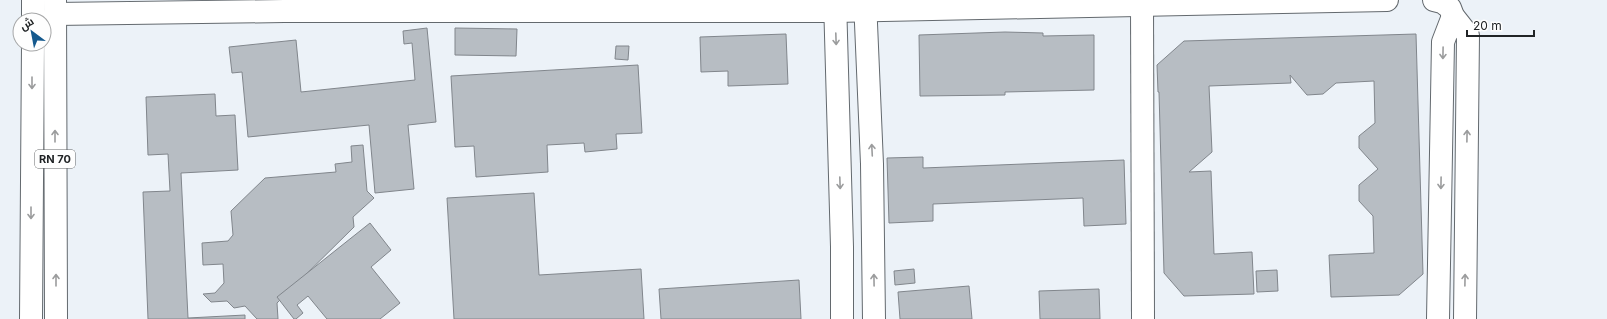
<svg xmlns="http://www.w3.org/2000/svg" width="1607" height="319" font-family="Inter,Cairo,sans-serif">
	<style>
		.building { fill: #b7bdc3; stroke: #81868c }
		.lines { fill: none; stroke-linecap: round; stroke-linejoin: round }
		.minor-casing { stroke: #63696e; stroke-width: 24 }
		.primary-casing { stroke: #63696e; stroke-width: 24 }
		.minor { stroke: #fff; stroke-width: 22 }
		.primary { stroke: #fff; stroke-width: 22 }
		.oneway { stroke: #9b9c9d }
		.labels { text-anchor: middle; stroke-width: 3; stroke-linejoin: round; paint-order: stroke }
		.shield { fill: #fefefe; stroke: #636567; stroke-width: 1 }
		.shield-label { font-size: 11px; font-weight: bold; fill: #212426 }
	</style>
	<rect width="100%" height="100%" fill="#ecf2f8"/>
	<g class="building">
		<path d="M427 28 436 122 408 125 414 189 375 193 369 125 248 137 242 72 232 73 229 47 296 40 301 92 415 80 412 43 404 44 403 31Z"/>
		<path d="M455 28 517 29 516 56 455 55Z"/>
		<path d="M1005 32 1043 33V36L1094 35V90L1005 92V95L920 96 919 35Z"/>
		<path d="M786 34 788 84 728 86V71L701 72 700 37Z"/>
		<path d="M1416 34 1423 274 1399 295 1331 297 1329 255 1374 253 1373 216 1359 201V185L1378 169 1359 148V136L1375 123 1374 81 1336 83 1323 94 1307 95 1290 75 1291 83 1209 86 1212 152 1189 172 1211 171 1214 254 1252 252 1254 294 1184 296 1164 273 1159 92H1158L1157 65 1184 41Z"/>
		<path d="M616 46H629L628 60 615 59Z"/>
		<path d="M638 65 642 133 616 134 617 149 585 152 584 143 547 145 548 172 476 177 474 146 455 147 451 76Z"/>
		<path d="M215 94 216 116 235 115 238 170 181 173 188 318 245 315V319H148L143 192 170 191 168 154 148 155 146 97Z"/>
		<path d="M363 145 367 191 374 198 353 217 354 227 277 303 278 319H257L245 306 234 308 227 301 211 302 203 294 215 293 224 283 223 264 203 265 202 243 228 241 233 235 231 211 265 178 336 172 335 164 352 162 351 146Z"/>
		<path d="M923 157V168L1124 160 1126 224 1084 226 1083 198 933 204V221L889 223 887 158Z"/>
		<path d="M534 193 539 275 641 269 644 319H454L447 198Z"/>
		<path d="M370 223 391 250 371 267 400 303 380 319H327L308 296 297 305 303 313 296 319H294L277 297Z"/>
		<path d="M914 269 915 283 895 285 894 271Z"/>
		<path d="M1277 270 1278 291 1257 292 1256 271Z"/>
		<path d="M799 280 801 319H661L659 289Z"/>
		<path d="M969 286 972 319H900L898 292Z"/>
		<path d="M1099 289 1100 319H1040L1039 291Z"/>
	</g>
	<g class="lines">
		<defs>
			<g id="minor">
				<path d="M835 0 842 247V319"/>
				<path d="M865 0 872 164 874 319"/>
				<path d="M1434 0 1442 2 1450 8 1453 16 1468 35 1465 319"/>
				<path d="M1142 5 1143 319"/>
				<path d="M55 14 284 11H835L1387 0"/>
				<path d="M1438 319 1443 42 1453 16"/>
			</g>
			<g id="primary">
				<path d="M55 0 56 319"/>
				<path d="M33 20V0"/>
				<path d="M31 319 33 44"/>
			</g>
		</defs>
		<use href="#minor" class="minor-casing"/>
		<use href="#primary" class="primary-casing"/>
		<use href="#minor" class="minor"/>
		<use href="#primary" class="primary"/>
	</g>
	<defs><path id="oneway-shaft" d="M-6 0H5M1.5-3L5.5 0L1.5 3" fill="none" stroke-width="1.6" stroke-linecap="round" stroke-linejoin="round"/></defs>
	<g class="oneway">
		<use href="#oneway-shaft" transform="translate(836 39) rotate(88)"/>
		<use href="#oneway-shaft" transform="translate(1443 53) rotate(91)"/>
		<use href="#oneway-shaft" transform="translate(32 83) rotate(90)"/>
		<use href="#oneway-shaft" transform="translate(55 136) rotate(-90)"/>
		<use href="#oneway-shaft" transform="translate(1467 136) rotate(-89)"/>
		<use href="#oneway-shaft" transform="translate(872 150) rotate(-93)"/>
		<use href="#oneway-shaft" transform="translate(840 183) rotate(88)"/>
		<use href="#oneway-shaft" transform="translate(1441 183) rotate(91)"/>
		<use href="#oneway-shaft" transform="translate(31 213) rotate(90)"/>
		<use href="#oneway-shaft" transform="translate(56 280) rotate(-90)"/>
		<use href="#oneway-shaft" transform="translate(874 280) rotate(-91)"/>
		<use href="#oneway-shaft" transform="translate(1465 280) rotate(-89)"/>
	</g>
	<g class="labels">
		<rect class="shield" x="35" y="150" width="40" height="18" rx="3"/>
		<g class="shield-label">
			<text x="55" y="163">RN 70</text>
		</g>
	</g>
	<g transform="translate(32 32) rotate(328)"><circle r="19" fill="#fefefe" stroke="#a6a7a8"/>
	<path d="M0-3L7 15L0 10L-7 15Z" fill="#15598e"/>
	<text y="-6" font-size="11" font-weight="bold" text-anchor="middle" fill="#212426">ش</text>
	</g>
	<path d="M1467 30v6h67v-6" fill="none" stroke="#212426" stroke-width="2"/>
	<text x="1473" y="30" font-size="12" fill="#212426" stroke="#fefefe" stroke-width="3" paint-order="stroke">20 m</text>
</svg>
